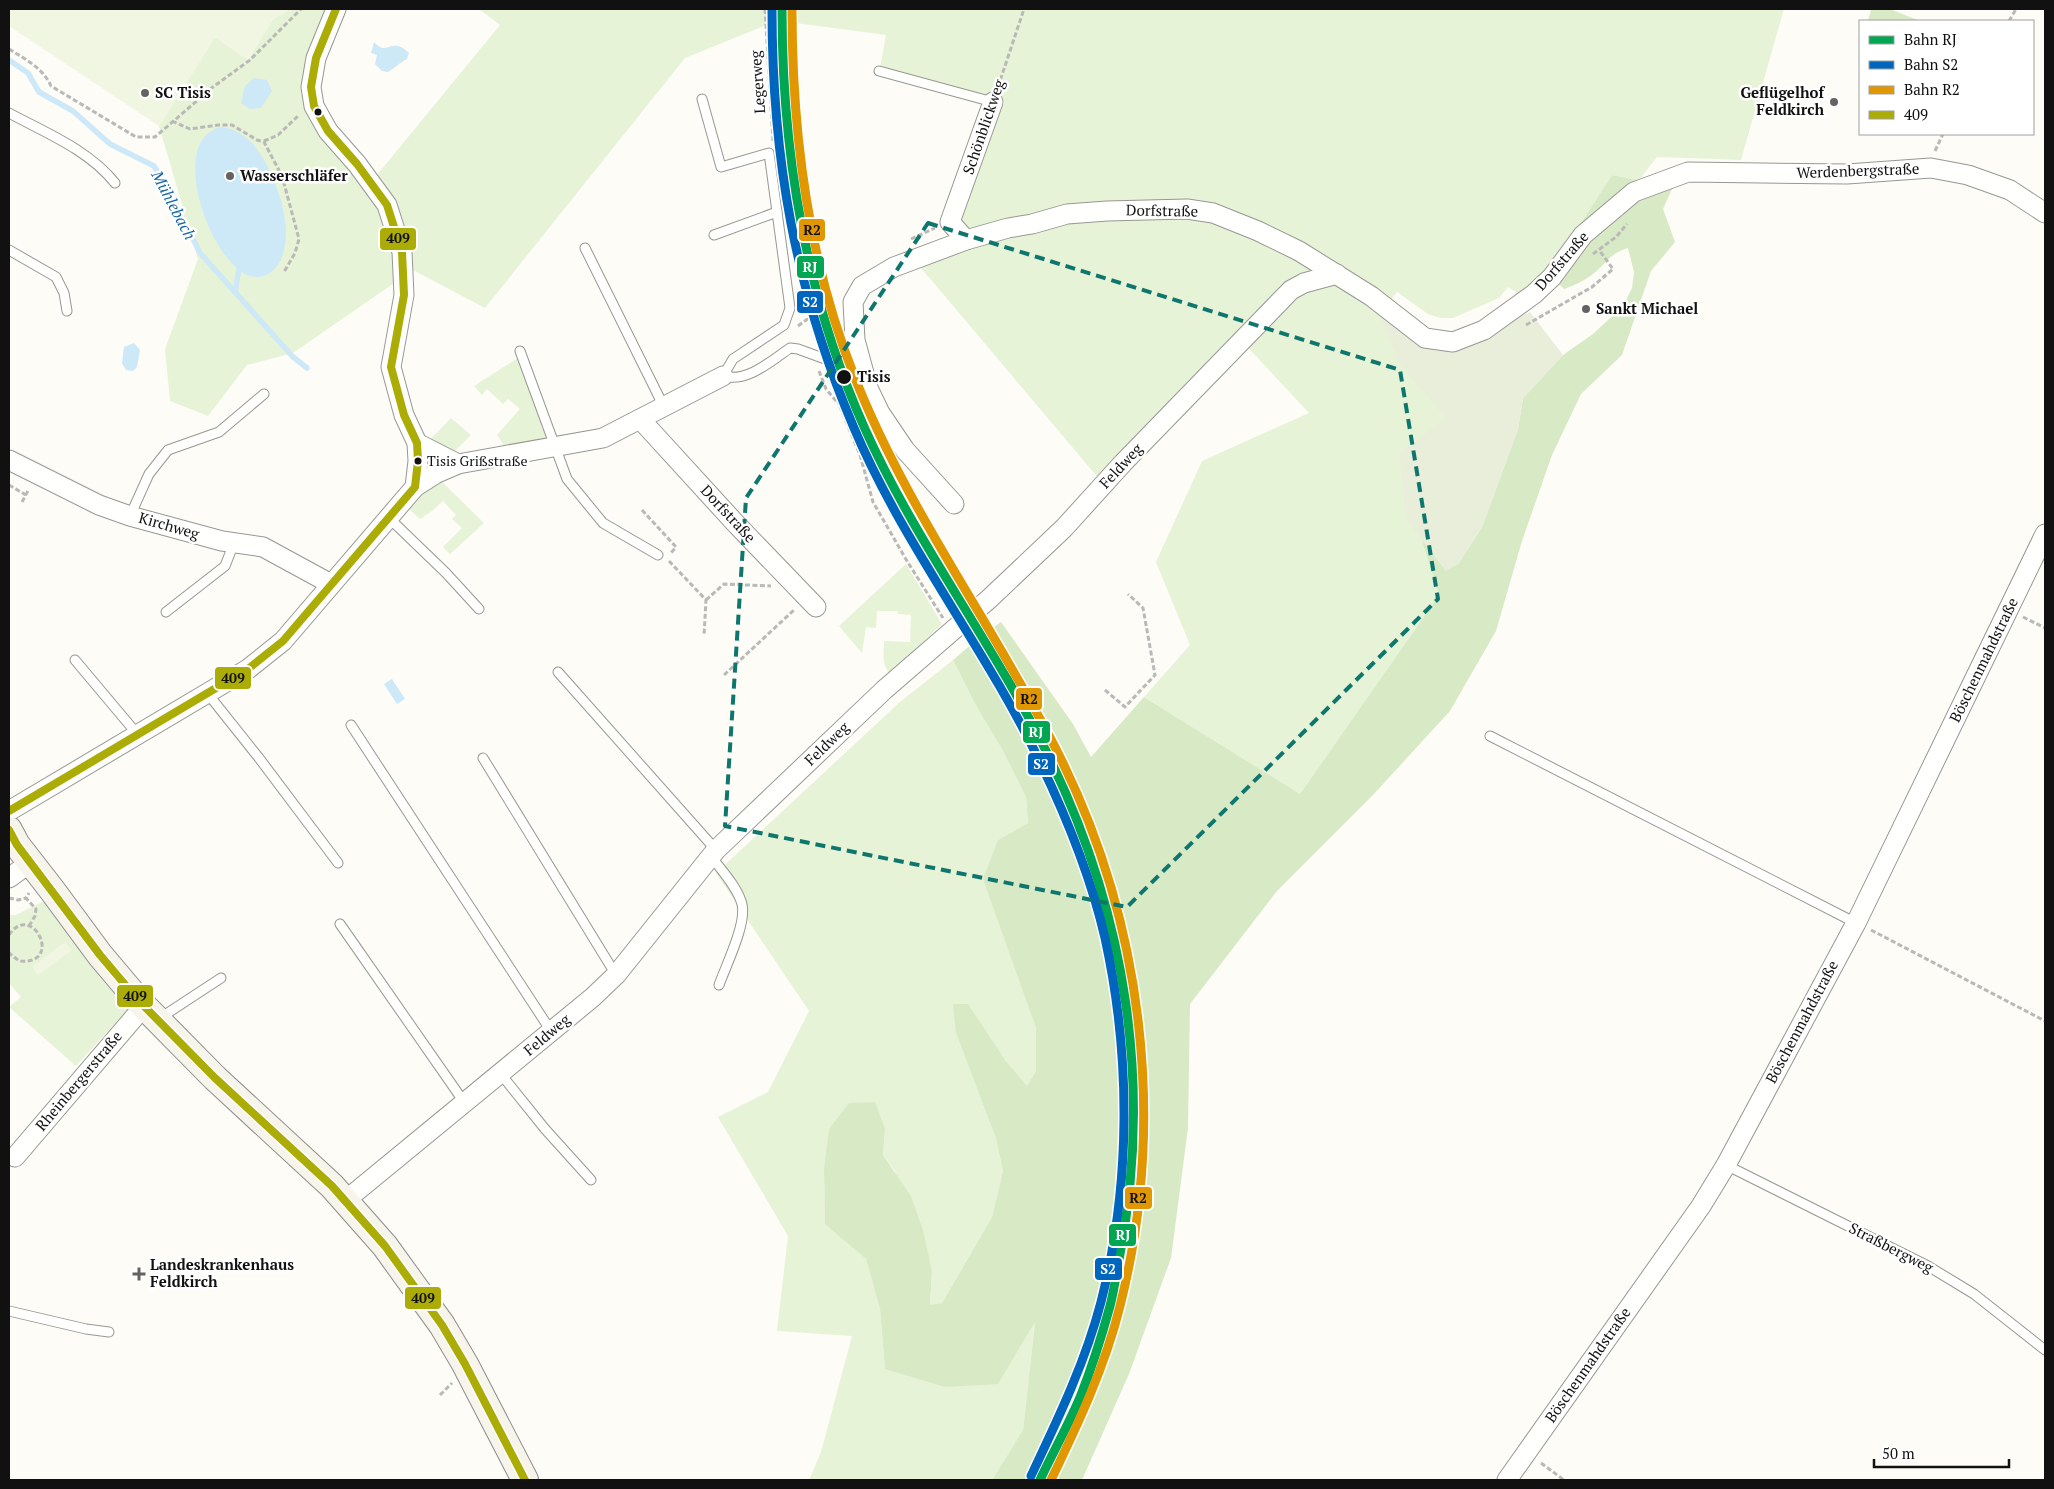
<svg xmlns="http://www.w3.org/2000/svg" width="2054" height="1489" font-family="'PT Serif',serif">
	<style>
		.green { fill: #e7f3d7 }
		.forest { fill: #d8eac5 }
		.cemetery { fill: #e9eedb }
		.pitch { fill: #f0f6e1 }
		.water { fill: #cde8f7 }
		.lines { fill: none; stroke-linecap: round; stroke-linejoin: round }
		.stream { stroke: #cde8f7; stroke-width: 5.5 }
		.lane-casing { stroke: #979795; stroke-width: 11 }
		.street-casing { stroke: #979795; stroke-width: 21 }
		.secondary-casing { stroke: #8e8d8b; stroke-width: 28 }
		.path { stroke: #b9b9b8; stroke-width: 3; stroke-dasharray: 5 2.5; stroke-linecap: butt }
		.lane { stroke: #fffffe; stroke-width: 9 }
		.street { stroke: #fffffe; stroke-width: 19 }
		.secondary { stroke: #f6f4eb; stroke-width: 26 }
		.bus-1-casing { stroke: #fff; stroke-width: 11 }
		.bus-1 { stroke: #acac06; stroke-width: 8 }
		.rail-1-casing { stroke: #fff; stroke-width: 12 }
		.rail-2-casing { stroke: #fff; stroke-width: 12 }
		.rail-3-casing { stroke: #fff; stroke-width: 12 }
		.rail-1 { stroke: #00a651; stroke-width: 9 }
		.rail-2 { stroke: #0065bd; stroke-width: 9 }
		.rail-3 { stroke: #e09702; stroke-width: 9 }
		.marked { fill: none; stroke: #0f766e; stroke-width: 4; stroke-dasharray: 10 6; stroke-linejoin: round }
		.poi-dot { fill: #646362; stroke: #fff; stroke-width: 2 }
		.bus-dot { fill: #111; stroke: #fff; stroke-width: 2 }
		.labels { text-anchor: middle; stroke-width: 5; stroke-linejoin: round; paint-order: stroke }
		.bus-label { font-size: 14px; fill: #111; stroke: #fff; text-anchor: start }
		.street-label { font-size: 15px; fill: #111; stroke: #fff }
		.poi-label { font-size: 15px; font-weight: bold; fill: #111; stroke: #fff; text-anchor: start }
		.stop-label { font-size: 15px; font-weight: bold; fill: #111; stroke: #fff; text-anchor: start }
		.water-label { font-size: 16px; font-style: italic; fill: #1768a6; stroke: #fff }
		.line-badge { stroke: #fff; stroke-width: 2 }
		.badge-label { font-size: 14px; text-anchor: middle; font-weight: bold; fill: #fff }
		.pale-badge-label { font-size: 14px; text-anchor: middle; font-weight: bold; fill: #111 }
	</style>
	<rect width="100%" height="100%" fill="#fdfcf7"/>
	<g class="green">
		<path d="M290 9H335L316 107 372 181 500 25 479 9H776V21L685 58 485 308 413 270 293 353 247 365 208 416 170 401 165 349 198 259 159 126 215 37 248 60 273 19Z"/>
		<path d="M789 9H1784L1741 160 1657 157 1639 180 1612 175 1552 277 1519 294 1508 287 1499 298 1453 318H1440L1428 314 1397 292 1389 302 1446 418 1406 520 1421 538 1439 595 1300 794 1144 697 1190 645 1156 562 1202 461 1309 413 1239 338 1100 480 916 262 964 242 952 221 991 102 879 73 886 35 788 22Z"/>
		<path d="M518 358 545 434V439L507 450 497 435 520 409 508 399 503 404 487 389 482 395 474 386Z"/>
		<path d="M451 418 471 435 453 453 429 441Z"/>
		<path d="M440 480 484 523 450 554 443 547 462 528 452 519 456 515 443 501 432 511 420 519 409 509 429 486Z"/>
		<path d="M906 564 942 624 890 674C881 664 884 653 884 641L910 642 911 615 898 614 897 611H877L876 628 866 627 862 653 839 626Z"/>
		<path d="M953 660 975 704 1003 751 1026 797 1028 823 998 840 1023 987 1036 1028V1071L1027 1087 1005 1060 956 1033 996 1139 1003 1171 992 1217 942 1303 930 1306 932 1271 895 1171 883 1155 885 1129 824 1169 825 1223 866 1259 880 1309 885 1369 1035 1321 1023 1430 992 1480H809L821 1452 852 1336 777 1331 788 1236 718 1117 768 1092 809 1011 716 873 900 702Z"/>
		<path d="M48 899 130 1007 76 1066 9 1007 21 997 9 983V915H16Z"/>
	</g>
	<g class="forest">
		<path d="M1889 9H1890L1920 21H1868L1871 10Z"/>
		<path d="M1612 175 1673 187 1663 209 1675 242 1651 271 1622 355 1581 394 1552 455 1522 541 1496 631 1450 711 1373 795 1277 891 1190 1004 1188 1128 1171 1258 1129 1374 1082 1480H992L1023 1430 1035 1322 998 1384 945 1387 885 1369 880 1309 866 1259 825 1224 824 1169 829 1129 849 1103 875 1102 885 1129 883 1155 911 1196 923 1230 932 1271 930 1305 942 1303 992 1217 1003 1171 996 1139 956 1033 953 1004H968L1005 1060 1027 1086 1036 1071V1028L983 879 998 840 1028 823 1026 797 1003 751 975 704 953 660 980 637 1001 622 1073 724 1091 757 1144 697 1300 794 1439 595 1421 538 1446 570 1458 564 1482 527 1518 429 1523 398 1563 355 1593 334 1623 306 1632 288 1634 272 1628 248C1609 254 1608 262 1593 274 1584 281 1575 285 1564 289L1552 277 1568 244Z"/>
	</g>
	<path class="cemetery" d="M1374 301 1424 340 1485 332 1530 312 1563 355 1523 398 1518 429 1482 527 1458 564 1446 571 1406 520 1399 453 1446 418 1399 364Z"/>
	<g class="pitch">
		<path d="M9 9H290L273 19 248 60 215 37 159 126 9 26Z"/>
		<path d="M65 942 72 950 38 975 32 967Z"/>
	</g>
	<g class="water">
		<path d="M374 42C385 54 387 44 398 46 402 47 406 50 409 53L407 59C399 63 395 68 388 72L382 71 375 64 377 55 371 53Z"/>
		<path d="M254 78 267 80 272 91 261 108 250 109 241 103 245 86Z"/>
		<path d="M222 127C234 129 243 134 252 143 275 168 304 246 271 272 225 308 157 138 222 127Z"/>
		<path d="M134 343 140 350 137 367 133 371 126 370 122 363 124 347Z"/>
		<path d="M392 679 405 699 397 704 384 684Z"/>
	</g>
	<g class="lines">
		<g class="stream">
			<path d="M9 60 28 73 39 92 73 111 110 144 154 166 175 202 200 253 292 356 307 368"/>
			<path d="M235 292 240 263"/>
		</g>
		<defs>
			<g id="lane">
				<path d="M879 71 993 102"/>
				<path d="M702 99 721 167 769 153 777 212"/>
				<path d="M9 113C46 133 89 150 115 183"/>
				<path d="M714 235 777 212 790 308 784 325 733 359 723 376C747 383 771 361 790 348L798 349 828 360"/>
				<path d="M585 248 664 407"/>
				<path d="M9 250 56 277 64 293 67 311"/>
				<path d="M520 351 567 479 603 523 658 555"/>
				<path d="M130 516 149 474 168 450 219 432 264 394"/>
				<path d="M389 518 446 573 479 609"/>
				<path d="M166 612 225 566 234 543"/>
				<path d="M75 660 138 735"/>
				<path d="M558 672 716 850"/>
				<path d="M208 694 259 758 338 863"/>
				<path d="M351 725 551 1031"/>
				<path d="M1490 736 1856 923"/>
				<path d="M483 758 616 975"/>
				<path d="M711 856C721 870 735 884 741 901 749 920 726 965 719 985"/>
				<path d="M340 924 464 1102"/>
				<path d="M160 1018 221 978"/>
				<path d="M500 1073 545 1129 591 1180"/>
				<path d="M1726 1165 1928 1266 1974 1294 2045 1350"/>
				<path d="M9 1311 86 1329 109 1332"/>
			</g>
			<g id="street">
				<path d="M336 9 316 58 311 87 314 106 328 131 357 164 387 205 402 252 404 295 391 367 404 415 417 443 418 461 415 487"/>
				<path d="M966 240 950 222 993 102"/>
				<path d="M641 420 737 525 816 607"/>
				<path d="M417 443 458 464"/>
				<path d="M9 460 99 505 130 516 222 541 263 547 331 584"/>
				<path d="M954 504 905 450 880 413 868 388 855 340 853 302 862 286 894 267 966 240 1008 228 1032 224 1067 214 1107 211 1187 209 1213 213 1258 231 1299 251 1371 296 1425 338 1453 342 1484 330 1534 294 1552 277 1583 235 1634 192 1688 172 1847 174 1931 168 1968 175 2010 190 2045 213"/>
				<path d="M9 811 248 669 283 641 415 487 437 473 458 464 603 438 723 376"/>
				<path d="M9 878 31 862"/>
				<path d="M15 1157 144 1006"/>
				<path d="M346 1200 593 997 616 975 716 850 884 690 989 599 1064 528 1123 463 1291 290 1304 283 1337 274"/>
				<path d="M1507 1480 1701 1206 1726 1165 1856 923 2045 534"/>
			</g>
			<path id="secondary" d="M9 830 17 845 52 890 100 955 138 1000 215 1078 332 1186 385 1246 442 1325 465 1364 525 1480"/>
		</defs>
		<use href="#lane" class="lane-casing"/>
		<use href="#street" class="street-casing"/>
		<use href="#secondary" class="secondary-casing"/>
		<g class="path">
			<path d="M765 9 773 141"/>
			<path d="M2009 21 2016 9"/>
			<path d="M9 49C25 59 43 68 51 86L136 137H155L213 87 250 60 301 9"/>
			<path d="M998 87 1024 9"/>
			<path d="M172 121 190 129 218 125H232L257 140 264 142 282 176 299 239 295 253 284 272"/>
			<path d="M264 141 278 135 298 116"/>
			<path d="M1935 151 1943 134"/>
			<path d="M911 239 935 228"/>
			<path d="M1593 254 1616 237 1627 224"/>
			<path d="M1526 325 1592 287 1613 269 1599 250"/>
			<path d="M798 326 813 315"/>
			<path d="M819 371 826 389 837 402"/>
			<path d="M840 392 838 402 860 455 873 502 907 561 943 618"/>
			<path d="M9 485 26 495"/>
			<path d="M22 502 29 489"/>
			<path d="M642 510 676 547 671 553"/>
			<path d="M669 561 706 600 704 636"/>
			<path d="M706 600 724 584 771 586"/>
			<path d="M2023 617 2045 628"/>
			<path d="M724 675 794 610"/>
			<path d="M1105 690 1125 707 1155 675 1143 608 1128 594"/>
			<path d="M9 898 18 900 26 898"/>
			<path d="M29 926 35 916 36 909 26 898 29 893"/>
			<path d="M1871 930 2045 1021"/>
			<path d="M9 935C32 900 65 966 19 961L9 953"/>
			<path d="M440 1395 452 1383"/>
			<path d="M1541 1463 1564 1480"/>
		</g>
		<use href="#lane" class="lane"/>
		<use href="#street" class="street"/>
		<use href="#secondary" class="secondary"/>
		<defs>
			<g id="bus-1">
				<path d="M9 811 248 669 283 641 415 487 418 461 417 443 404 415 391 367 404 295 402 252 387 205 357 164 328 131 314 106 311 87 316 58 336 9"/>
				<path d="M9 830 17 845 100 955 138 1000 215 1078 332 1186 385 1246 442 1325 465 1364 525 1480"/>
			</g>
		</defs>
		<use href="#bus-1" class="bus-1-casing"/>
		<use href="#bus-1" class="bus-1"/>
		<defs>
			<path id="rail-1" d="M782 9C782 155 805 295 865 429 916 543 994 644 1049 757 1126 915 1153 1086 1119 1260 1116 1275 1114 1291 1110 1306 1102 1335 1092 1367 1081 1395 1069 1424 1053 1452 1040 1480"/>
			<path id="rail-2" d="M772 9C772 158 795 290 854 428 904 546 985 647 1040 762 1067 818 1091 877 1105 938 1131 1056 1131 1184 1101 1302 1085 1363 1058 1419 1031 1476"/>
			<path id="rail-3" d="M792 9C792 134 808 261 855 378 907 510 992 623 1056 749 1143 920 1167 1120 1120 1306 1105 1367 1078 1424 1051 1480"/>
		</defs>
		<use href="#rail-1" class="rail-1-casing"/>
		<use href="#rail-2" class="rail-2-casing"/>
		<use href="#rail-3" class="rail-3-casing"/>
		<use href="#rail-1" class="rail-1"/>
		<use href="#rail-2" class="rail-2"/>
		<use href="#rail-3" class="rail-3"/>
	</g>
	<path class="marked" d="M928 223 1400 370 1438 599 1127 907 725 826 746 498Z"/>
	<g class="poi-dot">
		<circle cx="145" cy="93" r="5"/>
		<circle cx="1834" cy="102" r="5"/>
		<circle cx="230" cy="176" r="5"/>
		<circle cx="1586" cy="309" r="5"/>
		<path d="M136.5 1266.5h5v5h5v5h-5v5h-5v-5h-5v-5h5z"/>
	</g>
	<g class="bus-dot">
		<circle cx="318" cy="112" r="4.5"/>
		<circle cx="844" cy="377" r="8"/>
		<circle cx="418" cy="461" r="4.5"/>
	</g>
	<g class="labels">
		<g class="bus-label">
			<text x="427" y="466">Tisis Grißstraße</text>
		</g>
		<g class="street-label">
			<text transform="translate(758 82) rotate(-94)" y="5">Legerweg</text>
			<text transform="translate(984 127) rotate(-71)" y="5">Schönblickweg</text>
			<text transform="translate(1858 171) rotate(-2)" y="5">Werdenbergstraße</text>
			<text transform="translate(1162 211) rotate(1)" y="5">Dorfstraße</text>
			<text transform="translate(1562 261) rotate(-49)" y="5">Dorfstraße</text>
			<text transform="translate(1121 466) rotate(-47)" y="5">Feldweg</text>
			<text transform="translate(728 514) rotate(47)" y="5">Dorfstraße</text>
			<text transform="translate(169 526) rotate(16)" y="5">Kirchweg</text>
			<text transform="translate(1984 660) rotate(-64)" y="5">Böschenmahdstraße</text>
			<text transform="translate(827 744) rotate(-44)" y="5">Feldweg</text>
			<text transform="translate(1802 1022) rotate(-62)" y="5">Böschenmahdstraße</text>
			<text transform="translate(547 1035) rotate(-40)" y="5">Feldweg</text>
			<text transform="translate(79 1081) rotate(-50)" y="5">Rheinbergerstraße</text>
			<text transform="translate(1891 1248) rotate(27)" y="5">Straßbergweg</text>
			<text transform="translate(1588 1365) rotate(-55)" y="5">Böschenmahdstraße</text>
		</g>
		<g class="poi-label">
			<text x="155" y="98">SC Tisis</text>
			<text x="1824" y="98" text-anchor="end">Geflügelhof<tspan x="1824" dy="17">Feldkirch</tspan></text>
			<text x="240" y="181">Wasserschläfer</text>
			<text x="1596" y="314">Sankt Michael</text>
			<text x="150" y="1270">Landeskrankenhaus<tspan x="150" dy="17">Feldkirch</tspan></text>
		</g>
		<g class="stop-label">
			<text x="857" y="382">Tisis</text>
		</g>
		<g class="water-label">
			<text transform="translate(174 205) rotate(62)" y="6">Mühlebach</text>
		</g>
	</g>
	<g class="line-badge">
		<rect x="798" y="218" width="28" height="24" rx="5" fill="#e09702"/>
		<rect x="379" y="227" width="38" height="24" rx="5" fill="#acac06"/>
		<rect x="796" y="255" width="29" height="24" rx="5" fill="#00a651"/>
		<rect x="796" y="290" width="28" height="24" rx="5" fill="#0065bd"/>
		<rect x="214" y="666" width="38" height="24" rx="5" fill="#acac06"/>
		<rect x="1015" y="687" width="28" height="24" rx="5" fill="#e09702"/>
		<rect x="1022" y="720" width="29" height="24" rx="5" fill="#00a651"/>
		<rect x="1027" y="752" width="29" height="24" rx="5" fill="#0065bd"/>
		<rect x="116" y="984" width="38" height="24" rx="5" fill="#acac06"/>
		<rect x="1124" y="1186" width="29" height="24" rx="5" fill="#e09702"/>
		<rect x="1108" y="1223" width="29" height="24" rx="5" fill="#00a651"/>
		<rect x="1094" y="1257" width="29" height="24" rx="5" fill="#0065bd"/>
		<rect x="404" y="1286" width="38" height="24" rx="5" fill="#acac06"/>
	</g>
	<g class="badge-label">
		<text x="810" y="272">RJ</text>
		<text x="810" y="307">S2</text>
		<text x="1036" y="737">RJ</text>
		<text x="1041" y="769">S2</text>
		<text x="1123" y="1240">RJ</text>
		<text x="1108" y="1274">S2</text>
	</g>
	<g class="pale-badge-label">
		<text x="812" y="235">R2</text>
		<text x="398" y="243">409</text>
		<text x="233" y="683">409</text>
		<text x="1029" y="704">R2</text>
		<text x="135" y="1001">409</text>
		<text x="1138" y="1203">R2</text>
		<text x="423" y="1303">409</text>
	</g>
	<rect width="2054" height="1489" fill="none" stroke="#111111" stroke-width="20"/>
	<rect x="1859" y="20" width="175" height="115" fill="#ffffff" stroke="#a0a0a0"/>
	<rect x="1869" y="36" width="25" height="8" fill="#00a651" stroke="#a0a0a0"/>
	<text x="1904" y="45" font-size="15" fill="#111111">Bahn RJ</text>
	<rect x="1869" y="61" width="25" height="8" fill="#0065bd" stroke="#a0a0a0"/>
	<text x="1904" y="70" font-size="15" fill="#111111">Bahn S2</text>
	<rect x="1869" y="86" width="25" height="8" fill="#e09702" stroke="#a0a0a0"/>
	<text x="1904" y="95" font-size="15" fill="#111111">Bahn R2</text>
	<rect x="1869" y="111" width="25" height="8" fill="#acac06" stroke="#a0a0a0"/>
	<text x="1904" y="120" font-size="15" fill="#111111">409</text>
	<path d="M1874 1459v8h135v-8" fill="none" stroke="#111111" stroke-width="2.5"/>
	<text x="1882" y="1459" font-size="15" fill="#111111" stroke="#ffffff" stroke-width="4" paint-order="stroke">50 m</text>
</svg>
